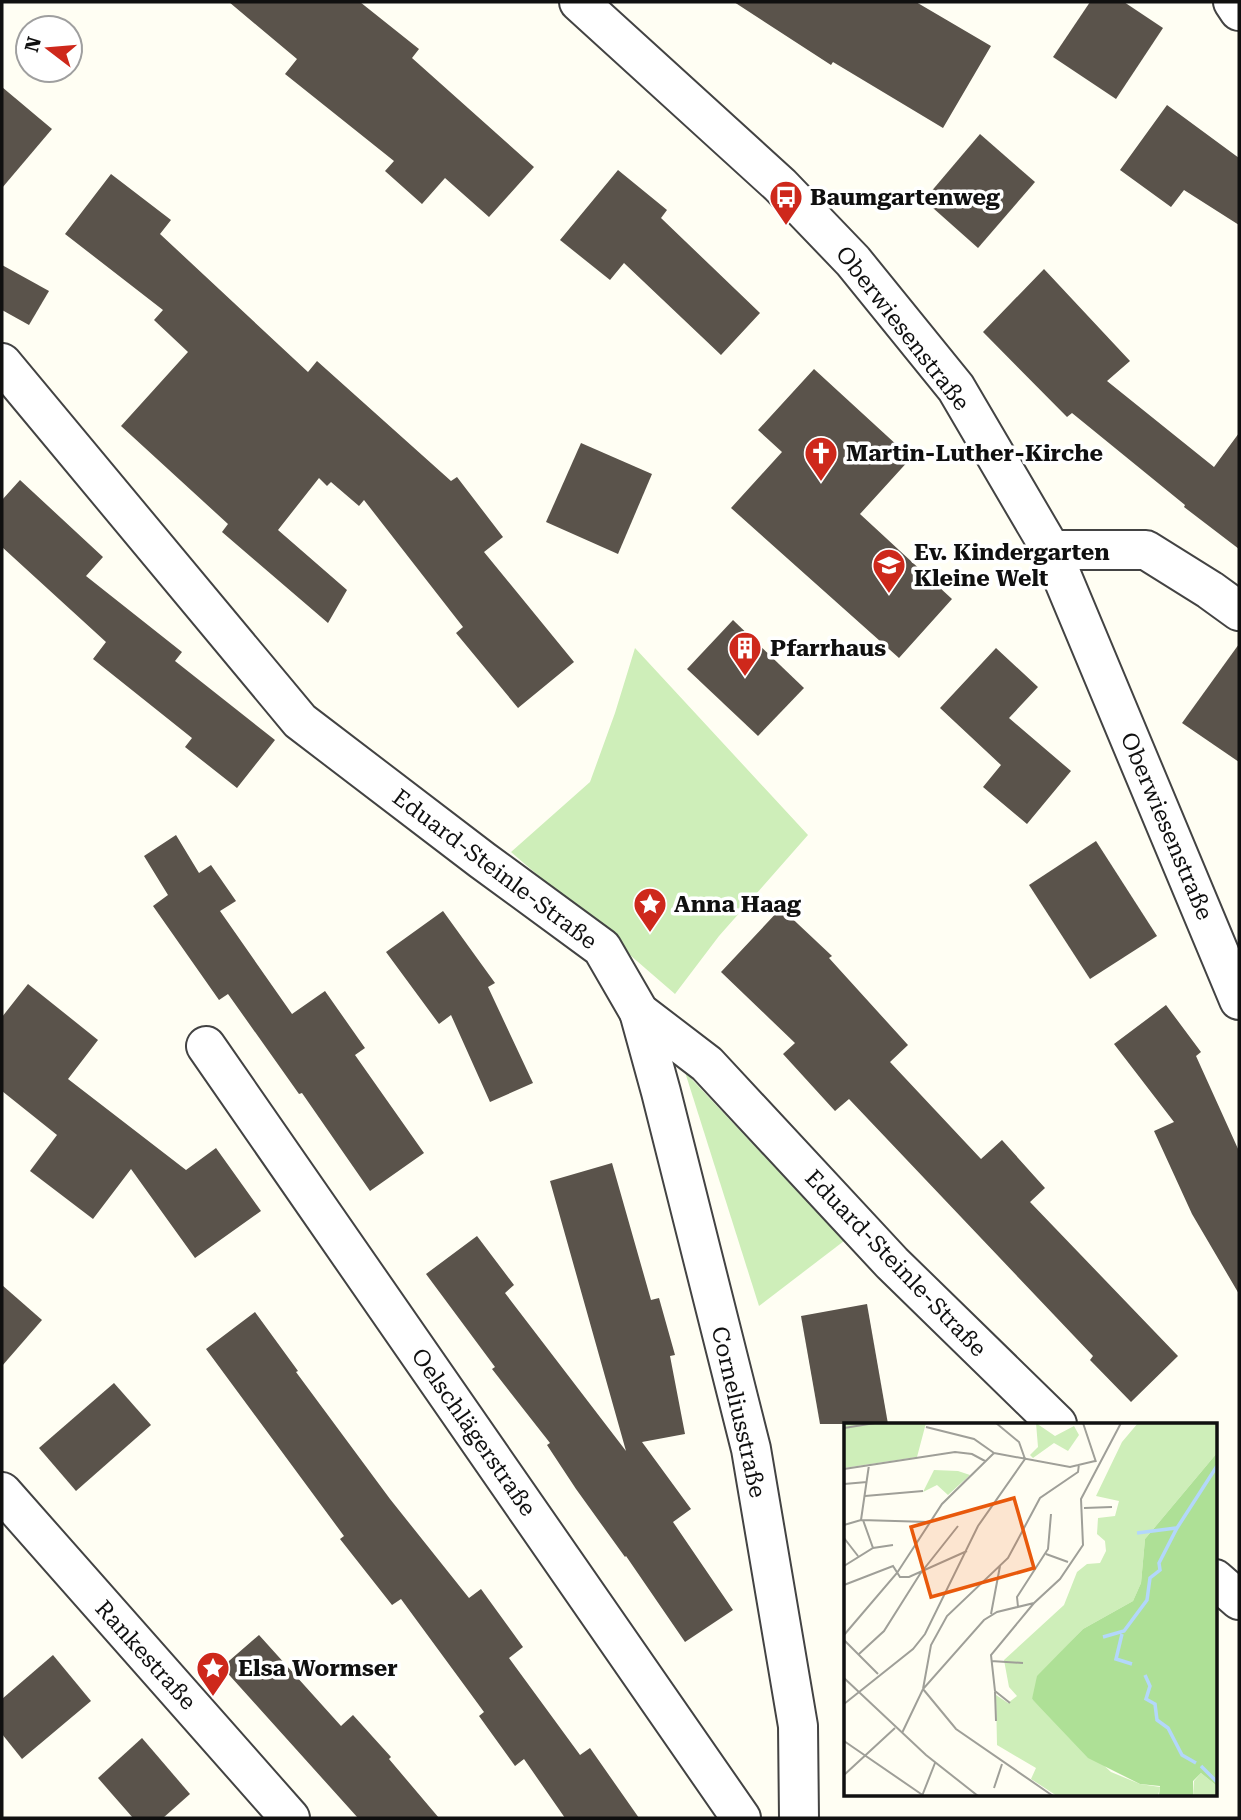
<svg xmlns="http://www.w3.org/2000/svg" width="1241" height="1820" font-family="'Roboto Serif',serif">
	<style>
		.green { fill: #ceeeb9 }
		.building { fill: #5a534b }
		.lines { fill: none; stroke-linecap: round; stroke-linejoin: round }
		.street-casing { stroke: #434343; stroke-width: 42 }
		.street { stroke: #fff; stroke-width: 38 }
		.labels { text-anchor: middle; stroke-width: 7; stroke-linejoin: round; paint-order: stroke }
		.poi-label { font-size: 23px; font-weight: bold; fill: #101010; stroke: #fff; text-anchor: start }
		.street-label { font-size: 23px; fill: #101010; stroke: #fff }
		.inset-river { fill: none; stroke: #b3d7fb; stroke-width: 3.5 }
		.inset-road { fill: none; stroke: #9f9f98; stroke-width: 2 }
		.view { fill: #e8590c; fill-opacity: 0.15; stroke: #e8590c; stroke-width: 3.5 }
		.inset-edge { fill: none; stroke: #101010; stroke-width: 3.5 }
	</style>
	<rect width="100%" height="100%" fill="#fffef3"/>
	<g class="green">
		<path d="M635 648 808 835 719 936 675 994 511 852 590 782 615 713Z"/>
		<path d="M685 1072 844 1241 759 1306Z"/>
	</g>
	<g class="building">
		<path d="M229 2H360L419 49 412 58 534 167 489 217 445 178 422 204 385 171 394 161 285 74 297 59Z"/>
		<path d="M734 2H916L991 46 943 128 833 62 831 65Z"/>
		<path d="M1090 2H1124L1163 28 1116 99 1053 57Z"/>
		<path d="M2 87 52 129 2 188Z"/>
		<path d="M1167 105 1239 158V225L1184 190 1171 207 1120 170Z"/>
		<path d="M980 134 1035 182 978 248 924 200Z"/>
		<path d="M618 170 667 210 661 218 760 313 721 355 624 263 610 280 560 240Z"/>
		<path d="M111 174 171 220 160 234 308 372 317 361 451 481 457 477 503 537 484 552 574 662 518 708 456 633 463 627 364 500 359 506 331 482 327 486 319 478 278 530 347 590 328 623 222 532 228 524 121 426 188 352 154 320 163 310 65 234Z"/>
		<path d="M2 265 49 291 29 325 2 310Z"/>
		<path d="M1044 269 1130 361 1107 381 1214 467 1239 433V549L1184 507 1185 505 1072 413 1067 417 983 332Z"/>
		<path d="M814 369 911 458 860 514 952 599 899 658 731 508 782 452 758 430Z"/>
		<path d="M581 443 652 474 618 554 546 522Z"/>
		<path d="M20 480 103 557 86 576 182 652 175 661 275 740 237 788 185 747 192 738 93 659 106 642 2 547V500Z"/>
		<path d="M733 620 804 688 758 736 687 669Z"/>
		<path d="M1239 644V762L1182 723Z"/>
		<path d="M996 648 1038 687 1009 718 1071 771 1027 824 983 787 1001 765 940 708Z"/>
		<path d="M176 835 199 873 211 865 236 901 220 911 292 1014 325 991 365 1048 355 1055 424 1153 370 1191 302 1093 299 1094 228 994 219 1000 153 906 168 895 144 856Z"/>
		<path d="M1096 841 1157 936 1090 979 1029 885Z"/>
		<path d="M781 908 832 956 829 958 908 1045 890 1062 981 1159 1002 1140 1045 1188 1030 1202 1178 1356 1131 1402 1090 1360 1093 1356 849 1099 835 1111 783 1054 795 1043 721 972Z"/>
		<path d="M443 911 495 983 488 987 533 1083 490 1102 451 1015 439 1024 386 952Z"/>
		<path d="M28 984 98 1040 68 1079 186 1170 216 1148 261 1211 195 1258 131 1169 93 1219 30 1171 57 1135 2 1091V1017Z"/>
		<path d="M1166 1005 1201 1052 1196 1056 1239 1151V1294L1192 1214 1154 1131 1174 1122 1114 1044Z"/>
		<path d="M612 1163 651 1300 659 1298 675 1355 670 1356 685 1434 642 1442 691 1509 673 1522 733 1610 685 1642 626 1556 625 1557 576 1489 547 1445 550 1443 492 1369 495 1367 426 1274 477 1236 514 1285 505 1293 626 1451 550 1181Z"/>
		<path d="M2 1285 42 1320 2 1366Z"/>
		<path d="M867 1304 888 1424H820L801 1316Z"/>
		<path d="M255 1312 298 1371 296 1372 390 1499 469 1598 481 1589 523 1647 509 1658 580 1755 590 1748 639 1818H565L524 1759 515 1766 479 1716 484 1712 401 1599 392 1605 340 1539 344 1536 206 1349Z"/>
		<path d="M114 1383 151 1425 76 1491 39 1448Z"/>
		<path d="M259 1635 341 1726 353 1715 391 1757 389 1759 439 1818H358L222 1667Z"/>
		<path d="M53 1655 91 1701 22 1759 2 1734V1699Z"/>
		<path d="M142 1738 190 1794 163 1818H133L98 1778Z"/>
	</g>
	<g class="lines">
		<defs>
			<g id="street">
				<path d="M579 2 780 185 853 261 956 388 1051 550 1239 1000"/>
				<path d="M1233 2 1239 11"/>
				<path d="M2 363 300 721 482 860 602 948 639 1012 707 1064 892 1263 1057 1424"/>
				<path d="M1051 550H1146L1210 590 1239 611"/>
				<path d="M639 1012 661 1092 751 1449 798 1726 799 1818"/>
				<path d="M206 1046 741 1818"/>
				<path d="M2 1492 290 1818"/>
				<path d="M1215 1579 1239 1600"/>
			</g>
		</defs>
		<use href="#street" class="street-casing"/>
		<use href="#street" class="street"/>
	</g>
	<defs>
		<symbol id="bus-pin" viewBox="-11 -11 22 30"><path d="M0 17L-7.5 6A9.5 9.5 0 1 1 7.5 6Z" fill="#ce281b" stroke="#fff"/><path d="M-5-6H5V4H4V6H2V4H-2V6H-4V4H-5ZM-3.5-4V0h7V-4ZM-3.5 1.2v1.5H-2V1.2ZM2 1.2v1.5H3.5V1.2Z" fill="#fff"/></symbol>
		<symbol id="church-pin" viewBox="-11 -11 22 30"><path d="M0 17L-7.5 6A9.5 9.5 0 1 1 7.5 6Z" fill="#ce281b" stroke="#fff"/><path d="M-1.2-6h2.4v3.5h3.3v2.4h-3.3V6h-2.4V-.1h-3.3v-2.4h3.3Z" fill="#fff"/></symbol>
		<symbol id="school-pin" viewBox="-11 -11 22 30"><path d="M0 17L-7.5 6A9.5 9.5 0 1 1 7.5 6Z" fill="#ce281b" stroke="#fff"/><path d="M0-5L7-2L0 1L-7-2ZM-4 1L0 2.5L4 1V4Q0 6-4 4Z" fill="#fff"/></symbol>
		<symbol id="building-pin" viewBox="-11 -11 22 30"><path d="M0 17L-7.5 6A9.5 9.5 0 1 1 7.5 6Z" fill="#ce281b" stroke="#fff"/><path d="M-4-6H4V6H1V3H-1V6H-4ZM-2.5-4.3h1.7v1.8h-1.7ZM.8-4.3h1.7v1.8H.8ZM-2.5-1h1.7V.8h-1.7ZM.8-1h1.7V.8H.8Z" fill="#fff"/></symbol>
		<symbol id="sight-pin" viewBox="-11 -11 22 30"><path d="M0 17L-7.5 6A9.5 9.5 0 1 1 7.5 6Z" fill="#ce281b" stroke="#fff"/><path d="M0-6L1.8-2.2L6-1.7L2.9 1.2L3.7 5.4L0 3.3L-3.7 5.4L-2.9 1.2L-6-1.7L-1.8-2.2Z" fill="#fff"/></symbol>
	</defs>
	<g fill-rule="evenodd">
		<use href="#bus-pin" x="767" y="178" width="38" height="52"/>
		<use href="#church-pin" x="802" y="434" width="38" height="52"/>
		<use href="#school-pin" x="870" y="546" width="38" height="52"/>
		<use href="#building-pin" x="726" y="629" width="38" height="52"/>
		<use href="#sight-pin" x="631" y="885" width="38" height="52"/>
		<use href="#sight-pin" x="194" y="1649" width="38" height="52"/>
	</g>
	<g class="labels">
		<g class="poi-label">
			<text x="810" y="205">Baumgartenweg</text>
			<text x="846" y="461">Martin-Luther-Kirche</text>
			<text x="914" y="560">Ev. Kindergarten<tspan x="914" dy="26">Kleine Welt</tspan></text>
			<text x="770" y="656">Pfarrhaus</text>
			<text x="674" y="912">Anna Haag</text>
			<text x="238" y="1676">Elsa Wormser</text>
		</g>
		<g class="street-label">
			<text transform="translate(903 328) rotate(52)" y="8">Oberwiesenstraße</text>
			<text transform="translate(1167 826) rotate(67)" y="8">Oberwiesenstraße</text>
			<text transform="translate(495 869) rotate(37)" y="8">Eduard-Steinle-Straße</text>
			<text transform="translate(896 1263) rotate(46)" y="8">Eduard-Steinle-Straße</text>
			<text transform="translate(739 1412) rotate(77)" y="8">Corneliusstraße</text>
			<text transform="translate(474 1432) rotate(55)" y="8">Oelschlägerstraße</text>
			<text transform="translate(146 1655) rotate(48)" y="8">Rankestraße</text>
		</g>
	</g>
	<g transform="translate(844 1423)">
		<rect width="373" height="373" fill="#fffef3"/>
		<path d="M0 0H82L73 34 0 45ZM192 0 211 13 230 3 235 12 224 28 210 20 189 35 186 32 194 24ZM294 0H373V30L301 116 297 160 289 178 239 206 218 228 188 276 267 349 296 361 316 364 314 373H213L187 356 192 345 153 322 152 272 164 280 173 273 165 264 160 237 220 182 233 149 243 141 256 140 262 128 261 118 253 111 254 95 271 93 275 78 252 73 278 19ZM90 47 114 48 126 52 104 72 93 62 79 69ZM357 350 373 363V373H349L350 358Z" fill="#ceeeb9"/>
		<path d="M373 30V363L357 350 349 358V373H315L316 363 296 361 244 335 188 276 193 253 239 206 289 178 297 160 301 116Z" fill="#aee096"/>
		<path class="inset-river" d="M293 110 332 105M278 211 272 236 288 241M259 214 280 208 303 177 306 155 316 147 315 140 333 105 373 43M301 252 306 263 302 276 311 281 313 297 324 305 338 332 352 340M357 343 373 359"/>
		<path class="inset-road" d="M152 0 175 19 181 36M239 0 252 39M82 4 130 16 150 30M0 5 31 0M150 30 226 44 251 38M0 46 111 29 128 31 141 38M0 61 23 59M21 73 79 68M240 85 268 84M17 97 25 42M19 97 29 125M0 102 17 97 85 99M0 115 14 133M202 131 224 139M0 143 29 125 49 122M0 162 49 143 56 154H65L123 128M174 184 173 174 204 126 207 91M147 191 156 143M0 212 53 150 98 81 150 30M0 217 34 251M15 231 40 208 76 151 114 103M147 238 179 240M0 255 82 332 134 373M79 266 87 222 103 193 164 135 196 75 234 49 235 41M79 266 112 306 209 373M151 269 152 298M166 280 151 268 147 232 190 180M0 281 69 226 81 211 134 103 181 36M58 310 79 266 140 197 153 189 190 180 216 156 239 122 237 76 277 0M0 318 80 373M0 352 51 305M150 365 158 341M78 373 91 340"/>
		<path class="view" d="M170 75 190 145 87 174 67 104Z"/>
		<rect width="373" height="373" class="inset-edge"/>
	</g>
	<rect width="1241" height="1820" fill="none" stroke="#101010" stroke-width="7"/>
	<g transform="translate(49 49) rotate(286)"><circle r="33" fill="#ffffff" stroke="#9f9f9f" stroke-width="2"/>
	<path d="M0-5L12 26L0 18L-12 26Z" fill="#ce281b"/>
	<text y="-10" font-size="19" font-weight="bold" text-anchor="middle" fill="#101010">N</text>
	</g>
</svg>
